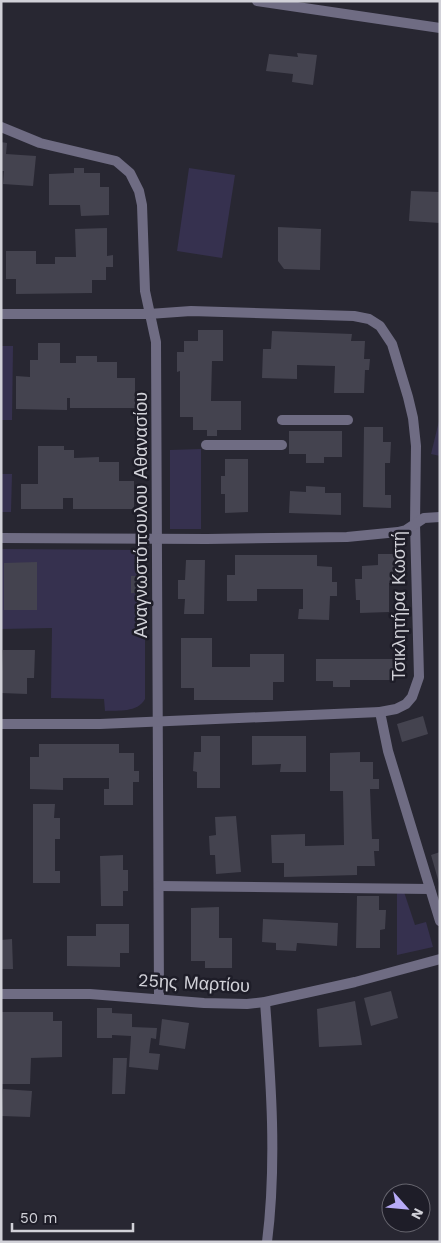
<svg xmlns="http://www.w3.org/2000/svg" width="441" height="1243" font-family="'Work Sans',sans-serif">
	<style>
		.green { fill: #36314f }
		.building { fill: #44434f }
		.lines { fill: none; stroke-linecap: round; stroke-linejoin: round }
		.street { stroke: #6f6c83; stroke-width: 10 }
		.labels { text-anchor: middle; stroke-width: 5; stroke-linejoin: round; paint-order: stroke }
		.street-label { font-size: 18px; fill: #d1d1d8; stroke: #1e1d28 }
	</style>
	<rect width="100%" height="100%" fill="#282732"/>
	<g class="green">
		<path d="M189 168 235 175 222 258 177 251Z"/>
		<path d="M1 346H13L12 420H1Z"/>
		<path d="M440 417V456L431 454Z"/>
		<path d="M201 449V529H170V450Z"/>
		<path d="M1 474H12L11 512H1Z"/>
		<path d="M1 549 145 550V699C137 713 119 710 105 711L104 699 51 698 52 628 1 629Z"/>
		<path d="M397 892H404L415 925 426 922 433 947 397 955Z"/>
	</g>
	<g class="building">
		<path d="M297 53 317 55 313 85 292 82 293 74 266 71 269 54 298 57Z"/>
		<path d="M1 142 7 143 6 154 36 156 33 186 3 184 4 171H1Z"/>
		<path d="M74 168H84V173H100V187H109V215L81 216 80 205H49V174L74 173Z"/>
		<path d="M411 191 440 192V223L409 221Z"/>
		<path d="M278 227 321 229 320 270 284 269 278 261Z"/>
		<path d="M107 228V256L113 255V267H106V280H92V293L16 294V279H6V251H36V264H55V257H76L75 229Z"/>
		<path d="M198 330H223V361H212L211 401H241V430H217V436H207V430H193V417H180V371L177 372V352H184V341H198Z"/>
		<path d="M272 331 352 334 351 341H365L364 359H370L369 370H365L364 393H334L335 366 297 365V379L262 378 263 349H271Z"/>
		<path d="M38 343H60V363H76V356H97V362H117V378H135V408H70V398H67V410L16 409V376L30 377V360H38Z"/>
		<path d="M364 427H383V442H391L390 463H385V495H391V508L363 507Z"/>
		<path d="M289 431H342V457H324V463H306V454H289Z"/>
		<path d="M38 446H64V450H74V458L99 457V462H119V481H134V509H73V498H63V509H21V484H38Z"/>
		<path d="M225 459H248V512L225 513V494H221V476H225Z"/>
		<path d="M306 486 325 487V493H341V515L289 513 290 491 306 492Z"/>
		<path d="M378 554H400V583H389V612L360 613V600H356L355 579H362V566L378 565Z"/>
		<path d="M235 555H317V566L332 567V582H337V596H330L329 620 298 619 299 609H303V589H257V601H227V575H235Z"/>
		<path d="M186 560H205L204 614H184L185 599H178V580H185Z"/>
		<path d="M37 562V610H4V563Z"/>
		<rect x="131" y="576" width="14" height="17"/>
		<path d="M181 638H212V667H250V654H284V682H273V700H194V688H181Z"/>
		<path d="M3 650H35L34 678H27V694L1 693Z"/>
		<path d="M316 659H393V680H350V687H333V681H316Z"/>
		<path d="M423 716 428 734 402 742 397 724Z"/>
		<path d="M201 736H220V788H197V772L193 771 194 752H201Z"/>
		<path d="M252 736H306V772H280L281 764 252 765Z"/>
		<path d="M39 744H119V753H134V771H139V782H133V805H104V789H109V778H63V790L30 789V757H39Z"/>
		<path d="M360 752V762H373V779H379V789H370L372 839H379V851H374L375 866H357V875L284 877V863H272L271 835 305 834V846L344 845 343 791H330V753Z"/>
		<path d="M33 804H55L54 818H60V839H55V871H60V883H33Z"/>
		<path d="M236 816 241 872 216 874 215 855H210L209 836 216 835 215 817Z"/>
		<path d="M440 852V883H439L431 855Z"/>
		<path d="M123 855V870H128V891H123V906H101L100 856Z"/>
		<path d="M357 896H379V910H386L385 929 380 930V948H356Z"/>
		<path d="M219 907V938H232V968H205V961H191V908Z"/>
		<path d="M263 919 338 923 337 946 297 943 296 951 276 950V943L262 942Z"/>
		<path d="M96 924H129V953H120V967L67 966V936H96Z"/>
		<path d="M12 939 13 969H1V940Z"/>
		<path d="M391 991 398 1018 371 1026 364 998Z"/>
		<path d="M355 1001 362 1045 319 1047 317 1009Z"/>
		<path d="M97 1008H112V1013L132 1014V1027L157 1028 156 1039 151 1038 149 1053 160 1054 158 1070 129 1067 131 1036 112 1035V1038H97Z"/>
		<path d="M1 1012H53V1021H62V1057L31 1058 30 1084H1Z"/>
		<path d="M162 1019 189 1023 185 1049 159 1045Z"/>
		<path d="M113 1058H127L125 1094H112Z"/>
		<path d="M3 1089 32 1091 30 1117 2 1116Z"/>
	</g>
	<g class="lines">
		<g class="street">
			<path d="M257 1 440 28"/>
			<path d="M1 127 40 143 116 161 130 173 139 191 142 205 145 291 156 342 159 998"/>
			<path d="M1 314H149L191 311 354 316 369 319 380 326 392 344 408 397 413 418 416 446 415 524 419 677 412 697 406 704 396 709 380 712 388 751 440 921"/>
			<path d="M282 420H348"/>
			<path d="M206 445H282"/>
			<path d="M1 538 207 539 347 537 398 532 406 530 424 518 440 517"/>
			<path d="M1 724H100L380 712"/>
			<path d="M159 886 430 889"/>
			<path d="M1 994H90L204 1003 247 1004 265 1002 355 982 440 959"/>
			<path d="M265 1002C271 1082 277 1162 267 1242"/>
		</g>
	</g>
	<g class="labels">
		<g class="street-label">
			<text transform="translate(141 515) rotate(-90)" y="6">Αναγνωστόπουλου Αθανασίου</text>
			<text transform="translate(399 606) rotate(-90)" y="6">Τσικλητήρα Κωστή</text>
			<text transform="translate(194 983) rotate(3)" y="6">25ης Μαρτίου</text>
		</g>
	</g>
	<rect width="441" height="1243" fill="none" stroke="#d1d1d8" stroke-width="5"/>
	<g transform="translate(406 1208) rotate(117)"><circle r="24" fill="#1e1d28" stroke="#66656e"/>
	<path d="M0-4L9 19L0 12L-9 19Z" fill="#b7abf8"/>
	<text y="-8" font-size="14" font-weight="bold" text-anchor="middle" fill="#d1d1d8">N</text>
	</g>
	<path d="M12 1223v8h121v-8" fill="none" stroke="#d1d1d8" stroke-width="2.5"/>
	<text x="20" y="1223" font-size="15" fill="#d1d1d8" stroke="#1e1d28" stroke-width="4" paint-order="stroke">50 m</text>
</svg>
